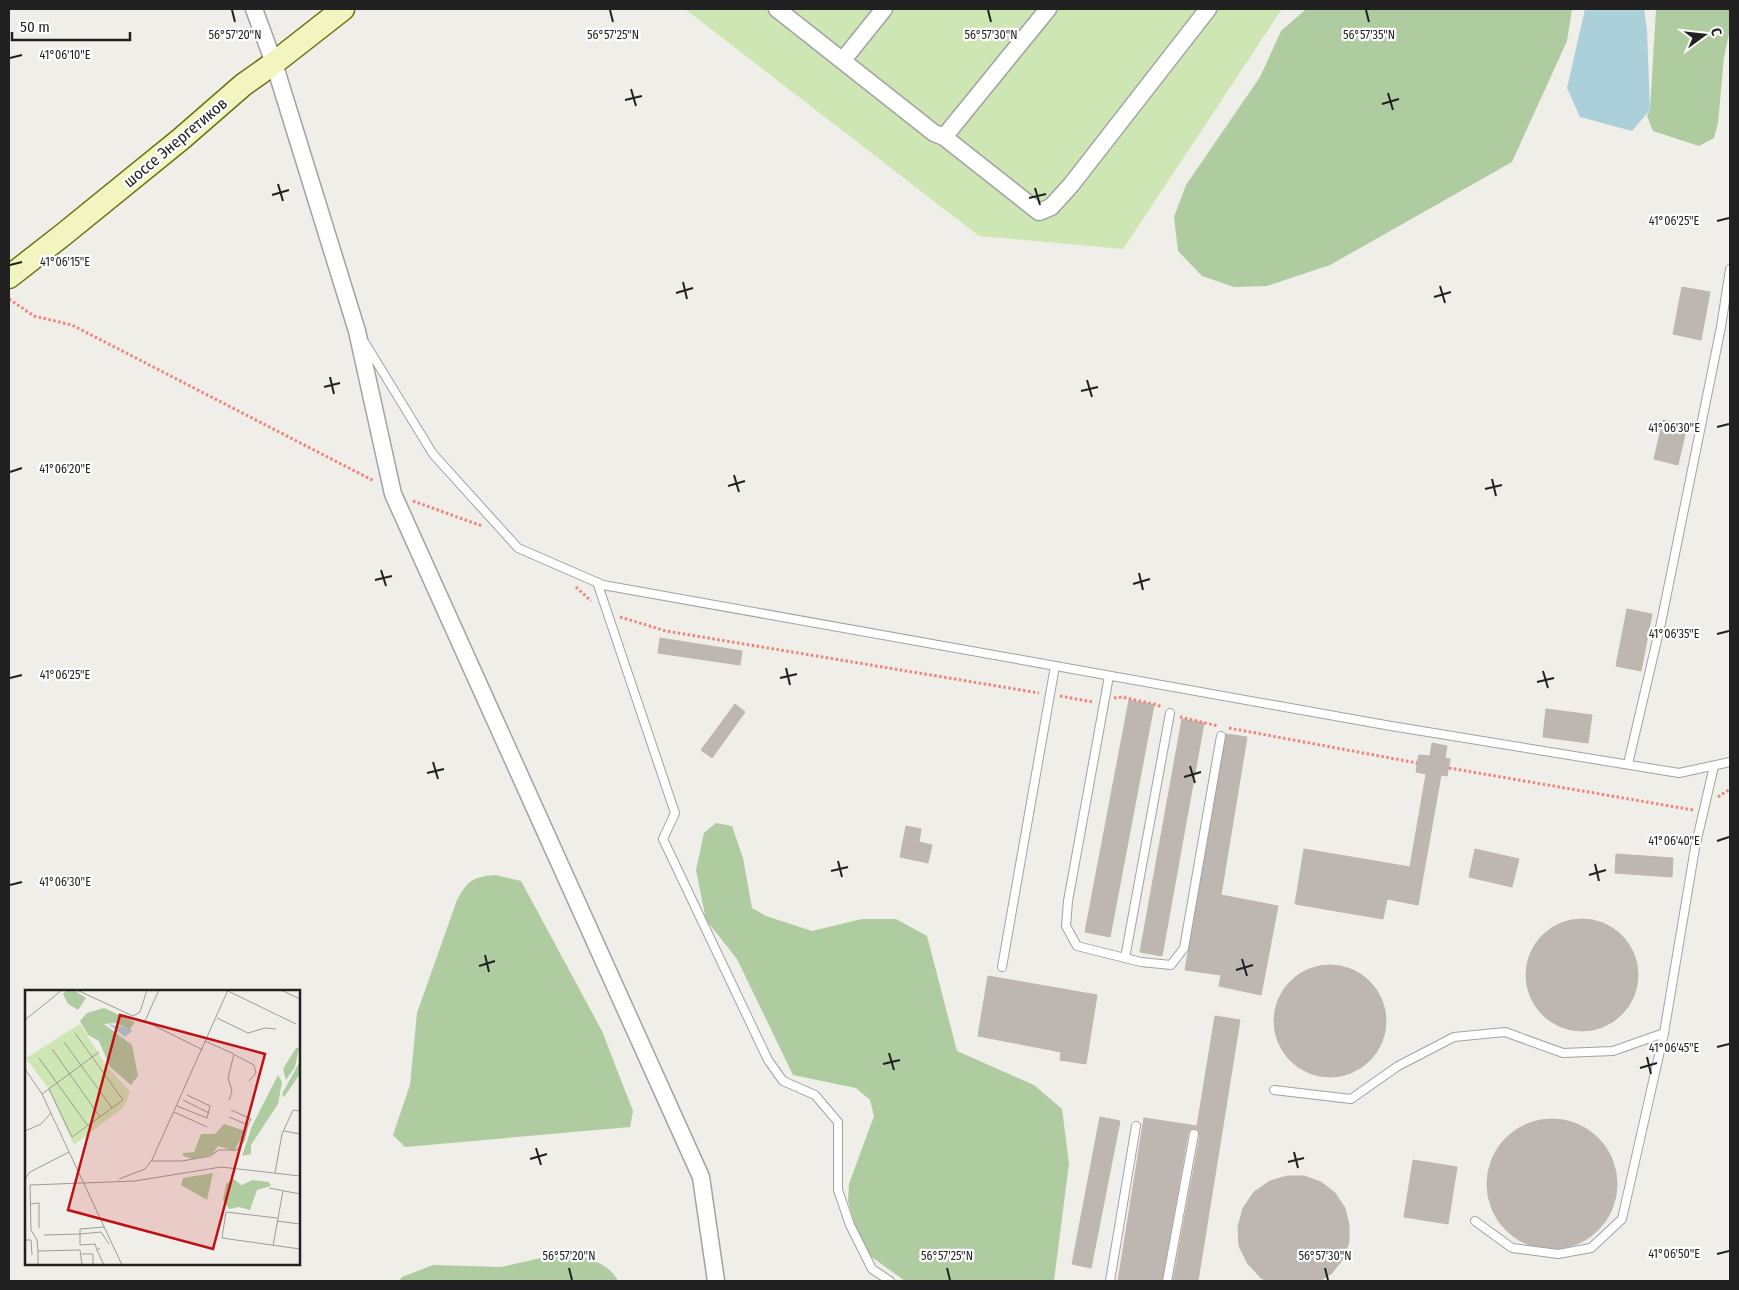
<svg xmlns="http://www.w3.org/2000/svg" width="1739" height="1290" font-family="'Fira Sans Condensed',sans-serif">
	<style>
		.grass { fill: #cde6b3 }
		.forest { fill: #aecca0 }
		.water { fill: #acd0da }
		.building { fill: #beb7b1; stroke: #c1b5ac }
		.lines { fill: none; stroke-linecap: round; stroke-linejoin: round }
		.lane-casing { stroke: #a2a2a2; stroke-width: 10 }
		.street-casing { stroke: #a2a2a2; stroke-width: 19 }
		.secondary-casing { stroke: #68710e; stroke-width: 25 }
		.path { stroke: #ef857a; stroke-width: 3; stroke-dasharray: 2.5 2.5; stroke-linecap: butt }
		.lane { stroke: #fff; stroke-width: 8 }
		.street { stroke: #fff; stroke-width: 16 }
		.secondary { stroke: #f3f5c1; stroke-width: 22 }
		.ticks { fill: none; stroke: #212121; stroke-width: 2 }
		.labels { text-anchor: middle; stroke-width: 4.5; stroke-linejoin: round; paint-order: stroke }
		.street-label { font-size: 16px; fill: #212121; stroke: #fff }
		.inset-road { fill: none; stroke: #9d9c98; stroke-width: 1 }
		.view { fill: #c11013; fill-opacity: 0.15; stroke: #c11013; stroke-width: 2.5 }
		.inset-edge { fill: none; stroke: #212121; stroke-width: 2.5 }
		.ticks-label { font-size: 12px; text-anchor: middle; fill: #212121; stroke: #fff; stroke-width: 4.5; stroke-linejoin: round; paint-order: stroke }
	</style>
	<rect width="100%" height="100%" fill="#f0eee8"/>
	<path class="grass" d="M685 9H1282L1123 249 979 236Z"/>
	<g class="forest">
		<path d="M1306 9H1572L1567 41 1512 162 1330 265 1267 286 1234 287 1202 276 1178 251 1174 217 1186 185 1260 77 1281 31Z"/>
		<path d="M1656 9H1730V29L1724 57 1718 123 1714 138 1699 146 1653 131 1647 116 1650 110Z"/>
		<path d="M716 823 732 826 743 858 752 908 766 916 812 931 862 919H896L927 936 957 1051 1034 1085 1062 1109 1069 1163 1054 1281H905L862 1250 848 1201 849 1184 874 1116 870 1100 856 1088 793 1075 737 959 706 920 696 870 704 833Z"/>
		<path d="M495 875 521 881 602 1031 633 1111 630 1127 405 1147 393 1135 410 1085 417 1013 457 900C468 880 473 877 495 875Z"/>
		<path d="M566 1252C584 1257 609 1262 618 1281H399L402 1277 433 1265 501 1267Z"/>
	</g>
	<path class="water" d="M1585 9H1644L1647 30 1650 110 1632 131 1580 117 1567 88Z"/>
	<g class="building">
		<path d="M1682 287 1710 292 1701 340 1673 334Z"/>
		<path d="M1663 420 1687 426 1678 465 1654 459Z"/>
		<path d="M1627 609 1652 614 1641 671 1616 666Z"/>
		<path d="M660 638 742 651 740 665 658 653Z"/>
		<path d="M1129 700 1154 705 1110 937 1085 932Z"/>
		<path d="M735 704 745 712 712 758 701 750Z"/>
		<path d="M1546 709 1592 715 1588 743 1543 737Z"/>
		<path d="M1182 719 1204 723 1162 956 1140 952Z"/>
		<path d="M1226 734 1247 737 1221 895 1278 906 1261 995 1219 986 1221 975 1185 970Z"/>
		<path d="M1432 743 1447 746 1445 758 1450 759 1447 776 1441 775 1418 905 1387 899 1383 919 1295 904 1304 849 1410 867 1426 774 1416 772 1417 763 1419 755 1430 756Z"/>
		<path d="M906 826 921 829 919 842 932 845 928 863 900 857Z"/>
		<path d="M1475 849 1519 859 1512 887 1469 877Z"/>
		<path d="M1616 854 1673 858 1672 877 1615 873Z"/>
		<circle cx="1582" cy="975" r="56"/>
		<circle cx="1330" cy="1021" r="56"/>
		<path d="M988 976 1097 995 1086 1064 1060 1060 1061 1052 978 1036Z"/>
		<path d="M1215 1016 1240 1020 1198 1281H1173L1200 1135 1198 1130 1195 1128 1190 1130 1188 1133 1162 1281H1118L1144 1118 1197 1126Z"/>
		<path d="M1100 1117 1120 1121 1091 1268 1072 1264Z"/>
		<circle cx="1552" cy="1184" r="65"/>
		<path d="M1413 1160 1457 1167 1448 1224 1404 1217Z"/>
		<path d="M1287 1176H1304L1321 1182 1335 1193 1345 1208 1349 1225V1242L1343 1259 1332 1273 1320 1281H1268L1261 1278 1248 1264 1239 1246 1238 1227 1243 1208 1254 1192 1270 1181Z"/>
	</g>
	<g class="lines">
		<defs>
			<g id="lane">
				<path d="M365 343 433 454 518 548 603 585 1391 726 1679 773 1730 762"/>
				<path d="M597 582 675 813 663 839 768 1060 783 1081 815 1095 838 1122V1190L850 1225 872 1269 890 1281"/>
				<path d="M1109 676 1068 901 1066 926 1077 946 1141 962 1171 965 1184 948 1221 736"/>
				<path d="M1628 764 1661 623 1721 327 1730 269"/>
				<path d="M1125 958 1170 713"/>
				<path d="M1002 967 1055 666"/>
				<path d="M1274 1090 1351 1099 1398 1066 1454 1037 1505 1032 1563 1053 1613 1051 1664 1033 1695 848 1714 766"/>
				<path d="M1475 1221 1512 1248 1558 1254 1591 1248 1622 1219 1664 1033"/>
				<path d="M1110 1281 1136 1126"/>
				<path d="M1167 1281 1194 1134"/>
			</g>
			<g id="street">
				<path d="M254 9 274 63 357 331 393 494 701 1177 716 1281"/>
				<path d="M777 9 934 133 944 137 1039 212 1051 207 1071 185 1208 9"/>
				<path d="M843 60 884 9"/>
				<path d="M944 137 1048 9"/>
			</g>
			<path id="secondary" d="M9 277 64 234 181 139 243 85 274 63 343 9"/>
		</defs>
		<use href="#lane" class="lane-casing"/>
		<use href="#street" class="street-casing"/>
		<use href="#secondary" class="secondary-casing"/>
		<g class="path">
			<path d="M9 299 34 316 72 325 374 481"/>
			<path d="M413 501 482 526"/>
			<path d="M576 587 591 601"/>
			<path d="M620 617 666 631 1039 693"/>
			<path d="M1060 696 1093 702"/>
			<path d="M1114 698 1122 697 1158 705 1161 707"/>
			<path d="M1180 717 1218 726"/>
			<path d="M1229 728 1417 763"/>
			<path d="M1449 768 1693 810"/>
			<path d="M1718 797 1730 789"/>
		</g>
		<use href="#lane" class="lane"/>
		<use href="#street" class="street"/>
		<use href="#secondary" class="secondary"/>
	</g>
	<path class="ticks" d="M232 10 235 22M610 10 613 22M988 10 991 22M1366 10 1369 22M10 58 22 55M631 89 636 106M1388 93 1393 110M625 100 642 96M1382 104 1399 99M278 184 283 201M1035 188 1040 205M272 195 289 190M1029 198 1046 194M1717 221 1729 218M10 265 22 262M683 282 687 299M1440 286 1445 303M676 293 693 288M1434 297 1451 292M330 377 334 394M1087 380 1092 397M324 387 340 383M1081 391 1098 387M1717 427 1729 424M10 472 22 468M734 475 739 492M1492 479 1496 496M728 486 745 481M1485 489 1502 485M381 570 386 586M1139 573 1143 590M375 580 392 576M1133 584 1150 579M1717 634 1729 631M786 668 790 685M1543 671 1548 688M10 678 22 675M780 678 797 674M1537 682 1554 678M433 762 438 779M1190 766 1195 783M427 773 444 769M1184 777 1201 772M1717 841 1729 837M838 861 842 877M1595 864 1599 881M831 871 848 867M1589 875 1606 870M10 885 22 882M485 955 489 972M1242 959 1247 976M479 966 495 961M1236 970 1253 965M1717 1047 1729 1044M889 1053 894 1070M1647 1057 1651 1074M883 1064 900 1060M1640 1068 1657 1063M536 1148 541 1165M1294 1152 1298 1168M530 1159 547 1154M1288 1162 1304 1158M1717 1254 1729 1251M569 1268 572 1280M947 1268 950 1280M1325 1268 1328 1280"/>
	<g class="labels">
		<g class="street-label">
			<text transform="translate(175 142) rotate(-40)" y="6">шоссе Энергетиков</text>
		</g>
	</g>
	<g transform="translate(25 990)">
		<rect width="275" height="275" fill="#f0eee8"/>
		<path d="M55 34 81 75 105 102 99 117 49 155 23 98 1 68Z" fill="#cde6b3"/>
		<path d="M42 0H49L61 8 53 20 43 14 38 4ZM79 18 110 32 105 39 90 33 79 34 107 55 113 86 106 95 85 77 74 51 63 45 55 31 62 23ZM271 58H274L270 77 261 90 258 79ZM275 71V84L259 107 257 104ZM253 85 257 92 253 114 226 155V164L217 166 227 136ZM199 134 221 141 209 161 193 156 188 164 168 169 158 166V163L169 162 176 144H190ZM188 183 182 210 156 195 158 188ZM209 189 216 195 228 190 244 192 246 196 232 200 225 220 214 217 204 219 198 210 201 194Z" fill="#aecca0"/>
		<path d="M83 34 105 38 107 41 100 47Z" fill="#acd0da"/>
		<path class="inset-road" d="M52 0 108 26 115 22 122 0M134 0 120 31 178 60M256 0 275 9M203 1 271 34M192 28 223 43 240 38 251 39M0 30 37 0M180 51 209 64 203 88 207 101 204 110M39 52 87 118M27 59 75 127M210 65 229 75 231 83 224 91M14 68 63 136M0 79 17 104 97 275M24 99 47 147 98 110 50 43M17 104 74 62M158 110 184 123M152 116 182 128 185 116 162 105M206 120 226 129 223 135M149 122 182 137M0 141 16 134 26 123M259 141 275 144M127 171H157L185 166 194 160H212L219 151 223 135 204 127M250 183 257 144 268 120 275 121M0 189 5 182 44 162M94 189 120 179 127 170 203 0M244 198 275 204M6 214 14 213V238M252 228 201 222 197 248 275 259M252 231 275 234M19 245 55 244V239L79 237M0 250H6L7 265M248 256 258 201M75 258 72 260 79 275M72 260 70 254 55 255V244L76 242 84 254M13 261 12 250 6 240 5 195 110 191 196 177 275 186M57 264H68V275M13 275V261L55 260 57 275"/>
		<path class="view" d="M95 25 240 64 188 259 43 220Z"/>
		<rect width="275" height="275" class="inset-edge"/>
	</g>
	<g class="ticks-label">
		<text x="235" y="39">56°57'20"N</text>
		<text x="613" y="39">56°57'25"N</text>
		<text x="991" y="39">56°57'30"N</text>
		<text x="1369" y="39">56°57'35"N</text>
		<text x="65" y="59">41°06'10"E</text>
		<text x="1674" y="225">41°06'25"E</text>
		<text x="65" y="266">41°06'15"E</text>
		<text x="1674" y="432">41°06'30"E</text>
		<text x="65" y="473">41°06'20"E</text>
		<text x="1674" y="638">41°06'35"E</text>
		<text x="65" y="679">41°06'25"E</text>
		<text x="1674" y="845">41°06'40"E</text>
		<text x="65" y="886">41°06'30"E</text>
		<text x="1674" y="1052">41°06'45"E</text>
		<text x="1674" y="1258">41°06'50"E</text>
		<text x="569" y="1260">56°57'20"N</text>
		<text x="947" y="1260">56°57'25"N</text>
		<text x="1325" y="1260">56°57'30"N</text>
	</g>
	<rect width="1739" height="1290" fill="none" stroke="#212121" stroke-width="20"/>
	<g transform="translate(1704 35) rotate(75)" stroke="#ffffff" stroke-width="4" paint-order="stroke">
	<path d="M0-4L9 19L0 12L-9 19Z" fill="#212121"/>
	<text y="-8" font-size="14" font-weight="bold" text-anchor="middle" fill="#212121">С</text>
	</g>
	<path d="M12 32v8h118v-8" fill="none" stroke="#212121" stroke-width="2.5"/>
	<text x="20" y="32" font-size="15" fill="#212121" stroke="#ffffff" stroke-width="4" paint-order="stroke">50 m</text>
</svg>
